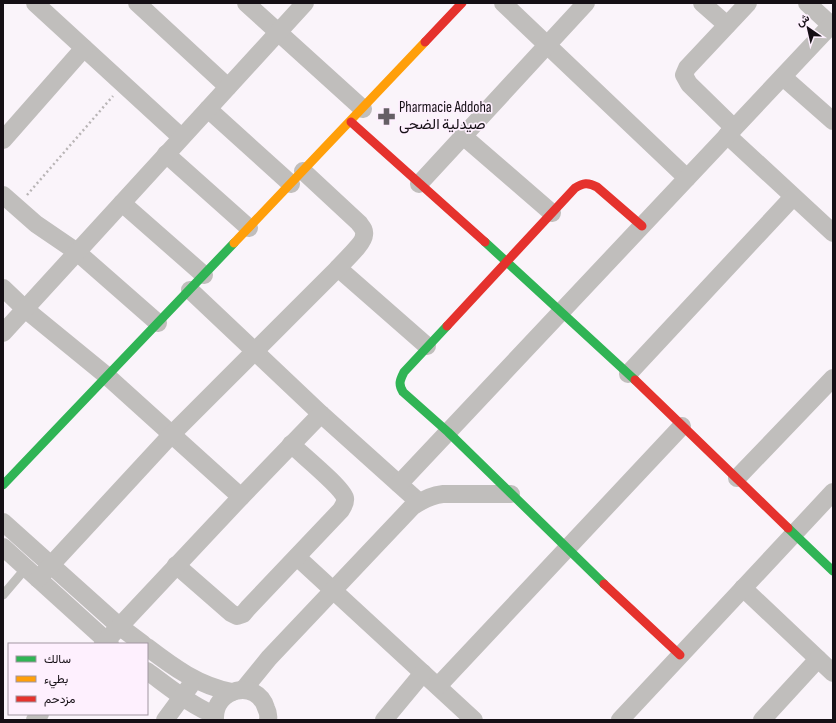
<svg xmlns="http://www.w3.org/2000/svg" width="836" height="723" font-family="'Sofia Sans Condensed',Vazirmatn,sans-serif">
	<style>
		.lines { fill: none; stroke-linecap: round; stroke-linejoin: round }
		.path { stroke: #b9b5b6; stroke-width: 2.5; stroke-dasharray: 2 3; stroke-linecap: butt }
		.lane { stroke: #c0bebc; stroke-width: 9 }
		.street { stroke: #c0bebc; stroke-width: 18 }
		.fast { stroke: #30b455; stroke-width: 9 }
		.slow { stroke: #ff9f0a; stroke-width: 9 }
		.jam { stroke: #e5322d; stroke-width: 9 }
		.labels { text-anchor: middle; stroke-width: 3.5; stroke-linejoin: round; paint-order: stroke }
		.poi-label { font-size: 15px; fill: #150f15; stroke: #fef0fe; text-anchor: start }
	</style>
	<rect width="100%" height="100%" fill="#faf4fa"/>
	<g class="lines">
		<path class="path" d="M27 195 113 96"/>
		<path class="lane" d="M3 595 26 568"/>
		<g class="street">
			<path d="M35 3 181 137"/>
			<path d="M137 3 228 87"/>
			<path d="M246 3 363 109"/>
			<path d="M503 3 687 178"/>
			<path d="M702 3 727 25"/>
			<path d="M807 3 831 25"/>
			<path d="M783 77 833 121"/>
			<path d="M208 109 291 184"/>
			<path d="M734 128 689 84 684 75 687 68 748 3"/>
			<path d="M727 135 833 233"/>
			<path d="M463 136 552 213"/>
			<path d="M3 140 84 48"/>
			<path d="M166 154 249 228"/>
			<path d="M419 184 586 3"/>
			<path d="M3 195 36 224 77 252 158 323"/>
			<path d="M122 203 204 275"/>
			<path d="M338 268 427 346"/>
			<path d="M3 288 25 309 107 376 241 497"/>
			<path d="M190 290 321 414 419 502"/>
			<path d="M3 333 305 3"/>
			<path d="M628 374 793 197"/>
			<path d="M737 478 833 378"/>
			<path d="M399 484 833 23"/>
			<path d="M3 522 119 626 143 644"/>
			<path d="M3 547 110 644"/>
			<path d="M297 557 474 720"/>
			<path d="M176 565 231 613 237 616 243 614 248 608 341 510C343 506 346 503 345 498 342 487 301 454 291 444"/>
			<path d="M38 579 172 434 338 268C344 261 364 243 364 235 365 230 362 227 359 223L303 171"/>
			<path d="M743 588 833 673"/>
			<path d="M103 644 241 497 321 414"/>
			<path d="M147 647C173 667 199 686 232 692"/>
			<path d="M147 671C164 683 195 709 214 714"/>
			<path d="M438 686 682 426"/>
			<path d="M243 690 269 658 412 507C422 500 431 495 443 494H511"/>
			<path d="M35 720 40 714"/>
			<path d="M165 720 190 686"/>
			<path d="M215 720C213 688 257 678 266 708 268 712 269 715 268 720"/>
			<path d="M384 720 423 673"/>
			<path d="M620 720 833 492"/>
			<path d="M762 720 818 659"/>
		</g>
		<g class="fast">
			<path d="M485 242 635 380"/>
			<path d="M447 326 404 372C400 380 398 384 403 392L448 432 604 584"/>
			<path d="M3 485 234 243"/>
			<path d="M788 528 833 571"/>
		</g>
		<path class="slow" d="M234 243 425 42"/>
		<g class="jam">
			<path d="M425 42 462 3"/>
			<path d="M351 122 485 242"/>
			<path d="M447 326 575 188C583 183 588 182 597 187L642 226"/>
			<path d="M635 380 788 528"/>
			<path d="M604 584 680 655"/>
		</g>
	</g>
	<defs>
		<symbol id="pharmacy-bare" viewBox="-9 -9 18 18"><path d="M-2-6h4v4h4v4h-4v4h-4v-4h-4v-4h4Z" fill="#655f65" stroke="#fef0fe" stroke-width="2.5" paint-order="stroke"/></symbol>
	</defs>
	<g fill-rule="evenodd">
		<use href="#pharmacy-bare" x="374" y="104" width="25" height="25"/>
	</g>
	<g class="labels">
		<g class="poi-label">
			<text x="399" y="112">Pharmacie Addoha<tspan x="399" dy="17">صيدلية الضحى</tspan></text>
		</g>
	</g>
	<rect width="836" height="723" fill="none" stroke="#150f15" stroke-width="8"/>
	<rect x="8" y="643" width="140" height="72" fill="#fef0fe" stroke="#a196a1"/>
	<rect x="16" y="656" width="20" height="6" fill="#30b455" stroke="#a196a1"/>
	<text x="44" y="663" font-size="12" fill="#150f15">سالك</text>
	<rect x="16" y="676" width="20" height="6" fill="#ff9f0a" stroke="#a196a1"/>
	<text x="44" y="683" font-size="12" fill="#150f15">بطيء</text>
	<rect x="16" y="696" width="20" height="6" fill="#e5322d" stroke="#a196a1"/>
	<text x="44" y="703" font-size="12" fill="#150f15">مزدحم</text>
	<g transform="translate(808 28) rotate(326)" stroke="#fef0fe" stroke-width="3" paint-order="stroke">
	<path d="M0-3L7 15L0 10L-7 15Z" fill="#150f15"/>
	<text y="-6" font-size="11" font-weight="bold" text-anchor="middle" fill="#150f15">ش</text>
	</g>
</svg>
